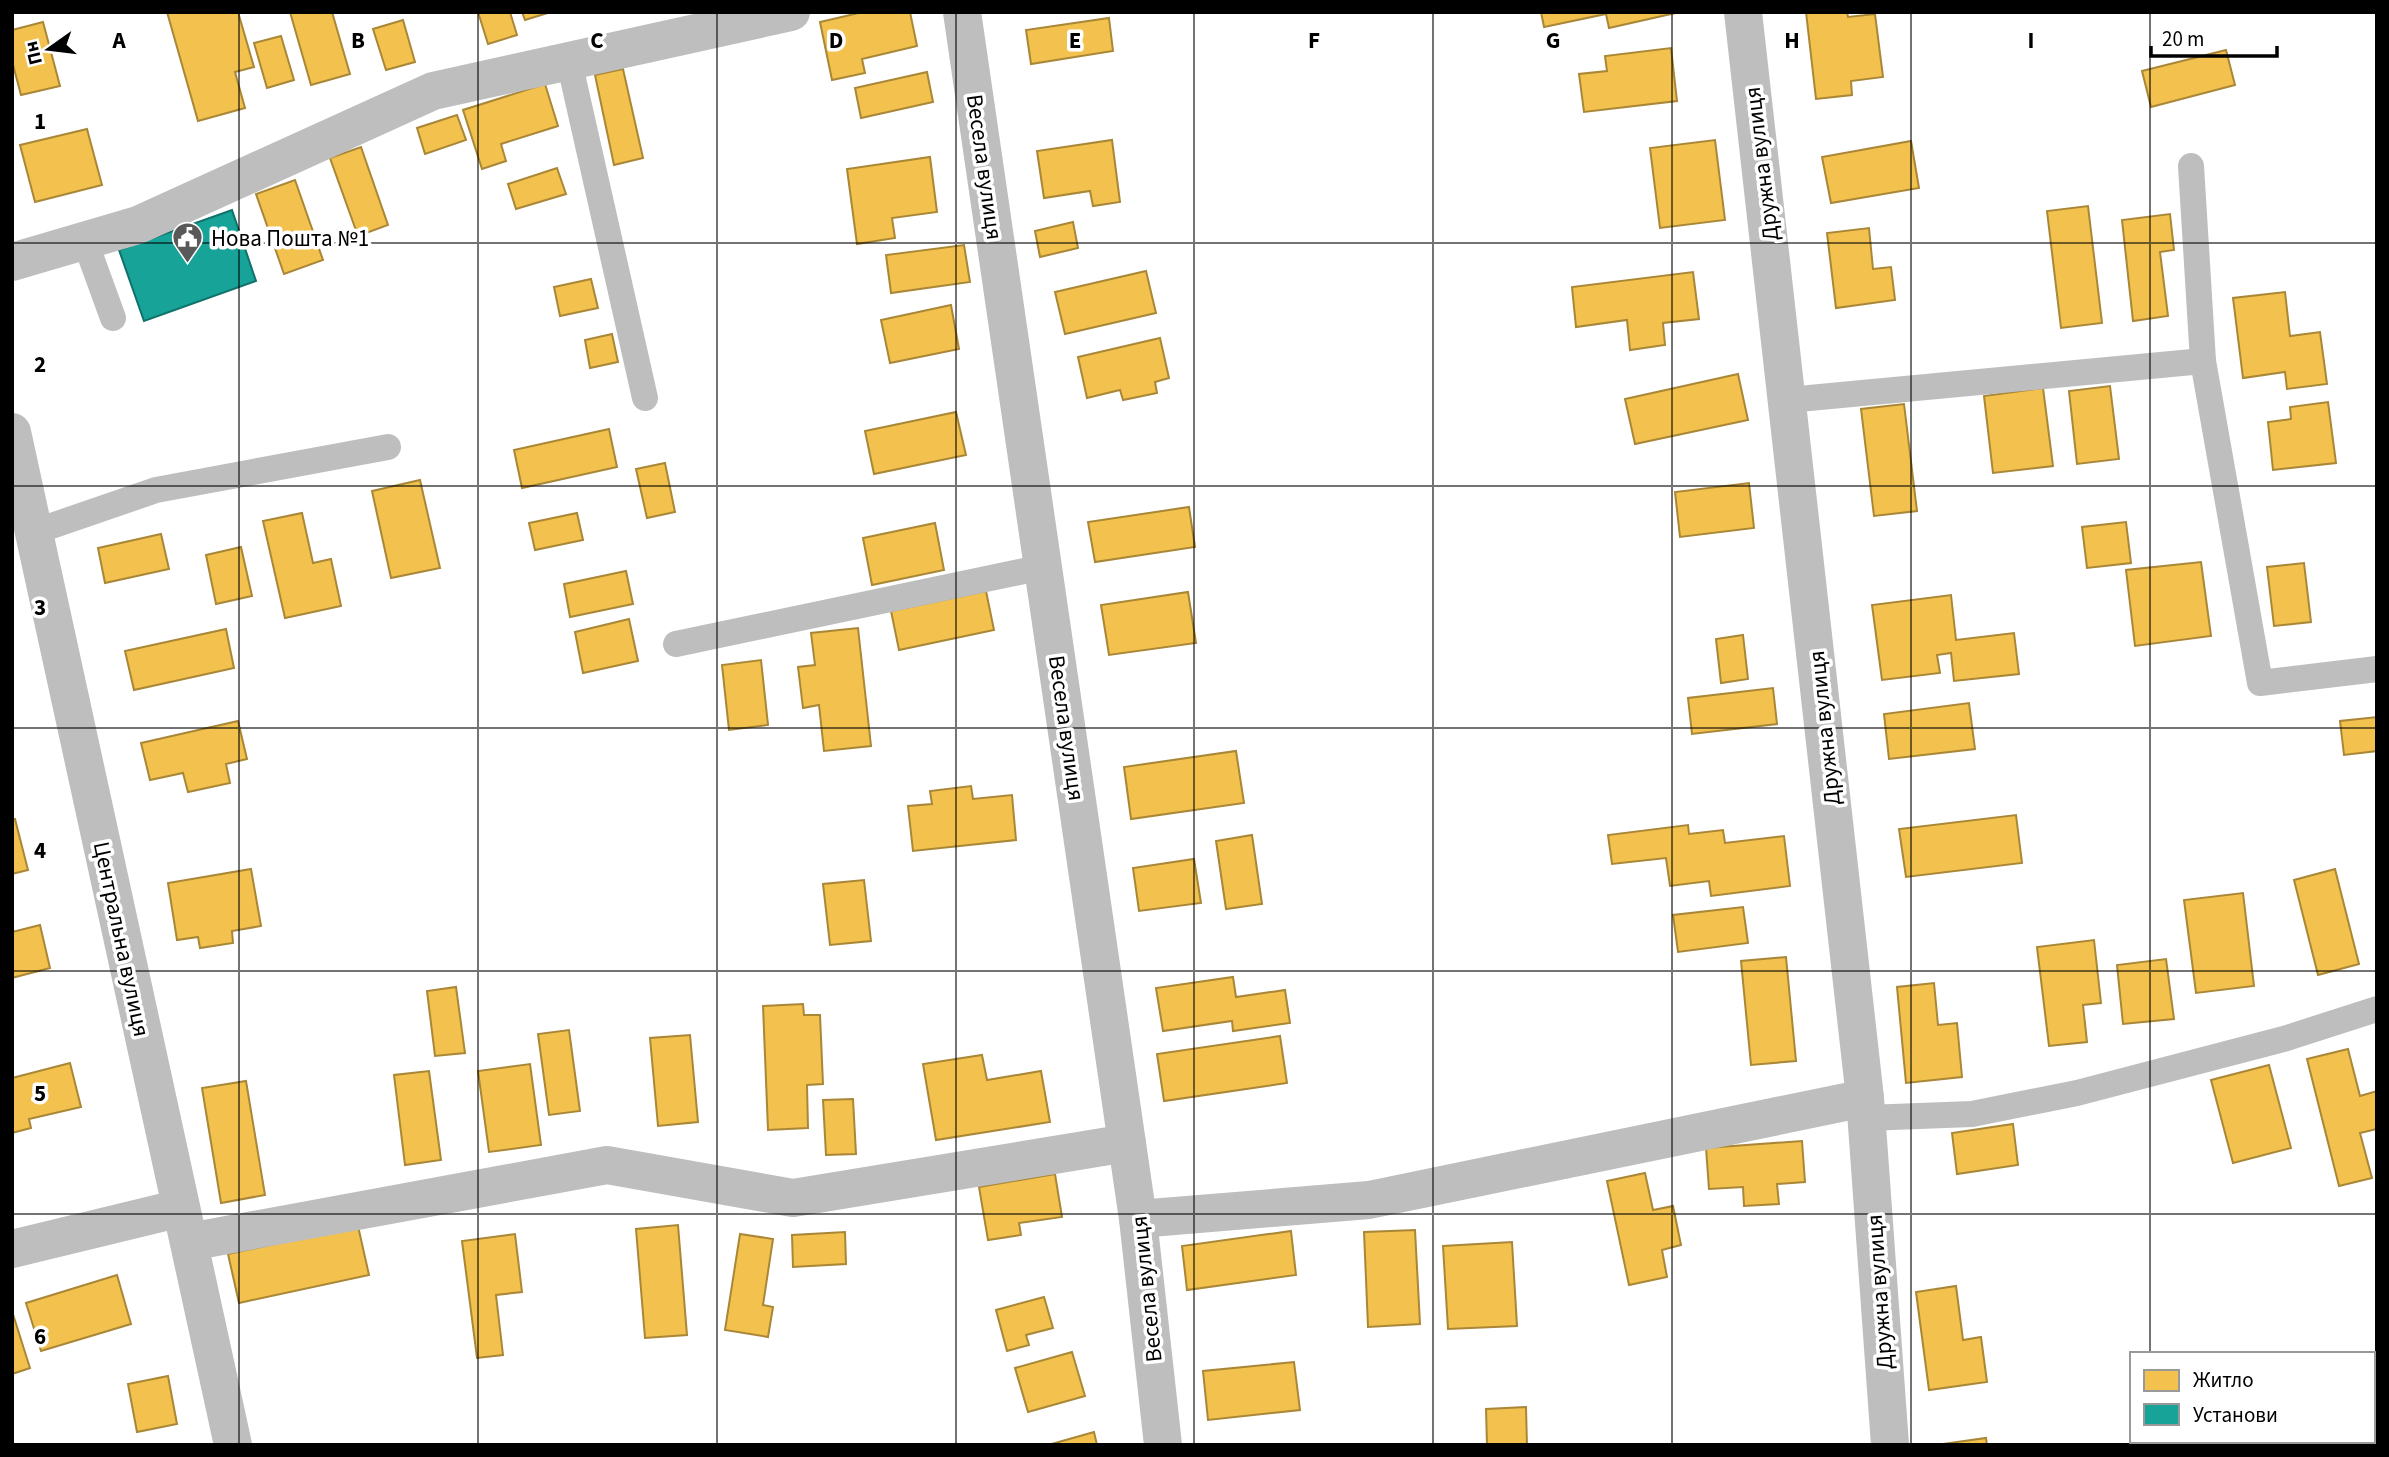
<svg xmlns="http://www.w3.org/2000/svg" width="2389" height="1457" font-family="'Source Sans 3',sans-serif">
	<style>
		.homes { fill: #f2c14e; stroke: #a98737; stroke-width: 2 }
		.public { fill: #17a398; stroke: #10726a; stroke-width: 2 }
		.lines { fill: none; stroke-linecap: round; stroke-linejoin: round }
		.service { stroke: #bebebe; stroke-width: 26 }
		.minor { stroke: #bebebe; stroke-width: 38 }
		.tertiary { stroke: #bebebe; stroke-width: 38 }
		.grid { fill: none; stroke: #000; stroke-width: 2; stroke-opacity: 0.55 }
		.labels { text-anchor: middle; stroke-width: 7; stroke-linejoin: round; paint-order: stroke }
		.street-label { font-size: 23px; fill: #000; stroke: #fff }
		.poi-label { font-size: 23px; fill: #000; stroke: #fff; text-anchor: start }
		.grid-label { font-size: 23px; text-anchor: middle; font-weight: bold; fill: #000; stroke: #fff; stroke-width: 7; stroke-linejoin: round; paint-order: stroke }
	</style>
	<rect width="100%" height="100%" fill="#fff"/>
	<g class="homes">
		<path d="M167 12H238L254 67 235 72 245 108 198 121Z"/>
		<path d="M290 12H332L350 74 311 85Z"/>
		<path d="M478 12H510L517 35 488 44Z"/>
		<path d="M522 12H551L525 20Z"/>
		<path d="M863 12H910L917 46 862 59 865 73 832 80 820 22Z"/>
		<path d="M1541 12H1680L1609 28 1606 14 1544 27Z"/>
		<path d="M1806 12H1847L1848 17 1875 14 1883 77 1851 81 1852 95 1816 99Z"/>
		<path d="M1109 18 1113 51 1031 64 1026 30Z"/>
		<path d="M403 20 415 62 386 70 373 29Z"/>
		<path d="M43 22 60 86 21 95 12 61V30Z"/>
		<path d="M281 36 294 80 267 88 254 43Z"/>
		<path d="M1671 48 1677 101 1584 112 1579 74 1607 71 1605 56Z"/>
		<path d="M2226 50 2235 85 2151 107 2142 71Z"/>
		<path d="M623 69 643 158 614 165 595 75Z"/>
		<path d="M927 72 933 102 861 118 855 88Z"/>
		<path d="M545 84 558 126 501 144 506 161 482 169 463 110Z"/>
		<path d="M457 115 466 140 425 154 417 128Z"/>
		<path d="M87 129 102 185 35 202 20 145Z"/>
		<path d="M1112 140 1120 202 1093 206 1090 191 1044 198 1037 151Z"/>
		<path d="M1715 140 1725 220 1660 228 1650 148Z"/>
		<path d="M1911 141 1919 188 1831 203 1822 157Z"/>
		<path d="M361 147 388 225 358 236 330 158Z"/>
		<path d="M930 157 937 212 892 218 895 238 857 244 847 169Z"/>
		<path d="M557 168 566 194 516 209 508 184Z"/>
		<path d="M295 180 323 260 284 274 256 194Z"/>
		<path d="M2088 206 2102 323 2061 328 2047 211Z"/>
		<path d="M2170 214 2174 250 2160 252 2168 316 2133 321 2122 220Z"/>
		<path d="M1073 222 1078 248 1040 257 1035 231Z"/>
		<path d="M1869 228 1873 269 1891 267 1895 300 1836 308 1827 233Z"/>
		<path d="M964 245 970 282 891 293 886 255Z"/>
		<path d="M1146 271 1156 313 1065 334 1055 292Z"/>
		<path d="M1693 272 1699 319 1663 323 1665 345 1630 350 1627 320 1576 327 1572 287Z"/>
		<path d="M591 279 598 308 560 316 554 287Z"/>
		<path d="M2285 292 2290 336 2320 332 2327 384 2287 389 2285 372 2243 378 2233 298Z"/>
		<path d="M951 305 959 349 890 363 881 320Z"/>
		<path d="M612 334 618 362 590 368 585 340Z"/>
		<path d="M1160 338 1169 378 1155 382 1157 393 1123 400 1120 390 1087 398 1078 357Z"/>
		<path d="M1738 374 1748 420 1635 444 1625 399Z"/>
		<path d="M2110 386 2119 459 2077 464 2069 391Z"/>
		<path d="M2043 388 2053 466 1993 473 1984 396Z"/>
		<path d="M2328 402 2336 463 2273 470 2268 422 2291 419 2290 407Z"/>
		<path d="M1904 404 1917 511 1874 516 1861 409Z"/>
		<path d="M956 412 966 455 874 474 865 431Z"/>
		<path d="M609 429 617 467 522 488 514 450Z"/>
		<path d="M665 463 675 512 647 518 636 469Z"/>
		<path d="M420 480 440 568 391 578 372 491Z"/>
		<path d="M1749 483 1754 528 1680 537 1675 492Z"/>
		<path d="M1189 507 1195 547 1095 562 1088 522Z"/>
		<path d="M302 513 313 563 331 559 341 606 285 618 263 521Z"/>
		<path d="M577 513 583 540 535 550 529 523Z"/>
		<path d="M2126 522 2131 563 2087 568 2082 527Z"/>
		<path d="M935 523 944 570 872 585 863 538Z"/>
		<path d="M161 534 169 569 105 583 98 548Z"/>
		<path d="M241 547 252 596 216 604 206 555Z"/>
		<path d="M2201 562 2211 636 2135 646 2126 570Z"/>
		<path d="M2304 563 2311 622 2274 626 2267 567Z"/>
		<path d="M626 571 633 604 570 617 564 584Z"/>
		<path d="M986 591 994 630 899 650 891 611Z"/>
		<path d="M1188 592 1196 643 1109 655 1101 605Z"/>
		<path d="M1951 595 1956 640 2014 633 2019 674 1954 681 1951 653 1937 655 1940 673 1882 680 1872 605Z"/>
		<path d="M629 619 638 661 583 673 575 632Z"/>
		<path d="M858 628 871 746 824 751 819 705 803 708 798 667 815 665 811 633Z"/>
		<path d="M226 629 234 668 134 690 125 651Z"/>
		<path d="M1743 635 1748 679 1721 683 1716 639Z"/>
		<path d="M761 660 768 725 729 730 722 665Z"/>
		<path d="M1773 688 1777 724 1692 734 1688 698Z"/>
		<path d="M1969 703 1975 749 1889 759 1884 714Z"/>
		<path d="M2377 717V751L2344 755 2340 721Z"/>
		<path d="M238 721 247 759 226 764 230 783 188 792 183 773 150 780 141 743Z"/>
		<path d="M1236 751 1244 803 1131 819 1124 767Z"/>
		<path d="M971 786 973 799 1012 795 1016 840 913 851 908 806 932 804 930 791Z"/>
		<path d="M2016 815 2022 863 1906 877 1899 829Z"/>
		<path d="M12 819H15L28 870 12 874Z"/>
		<path d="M1688 825 1689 834 1723 830 1725 843 1784 836 1790 886 1711 896 1709 881 1670 886 1666 858 1612 864 1608 835Z"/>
		<path d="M1252 835 1262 904 1226 909 1216 841Z"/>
		<path d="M1194 859 1201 903 1139 911 1133 868Z"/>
		<path d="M251 869 261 926 232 931 233 943 200 948 198 937 177 940 168 883Z"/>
		<path d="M2335 869 2359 964 2318 975 2294 880Z"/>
		<path d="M864 880 871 941 830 945 823 884Z"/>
		<path d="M2243 893 2254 986 2196 993 2184 900Z"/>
		<path d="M1743 907 1748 943 1678 952 1673 915Z"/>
		<path d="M40 925 50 968 12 978V932Z"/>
		<path d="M2094 940 2101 1003 2083 1005 2087 1042 2049 1046 2037 947Z"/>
		<path d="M1786 957 1796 1061 1751 1065 1741 961Z"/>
		<path d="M2166 959 2174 1019 2123 1024 2117 965Z"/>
		<path d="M1233 977 1236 997 1285 990 1290 1023 1233 1031 1232 1021 1163 1031 1156 988Z"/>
		<path d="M1934 983 1938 1025 1957 1023 1962 1077 1906 1083 1897 987Z"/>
		<path d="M456 987 465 1053 435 1056 427 991Z"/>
		<path d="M803 1004 804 1015H820L823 1084 807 1085 808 1128 768 1130 763 1006Z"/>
		<path d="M569 1030 580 1111 549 1115 538 1034Z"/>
		<path d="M690 1035 698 1122 658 1126 650 1038Z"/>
		<path d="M1280 1036 1287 1083 1164 1101 1157 1054Z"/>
		<path d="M2348 1049 2360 1096 2377 1091V1129L2360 1133 2372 1178 2339 1186 2307 1059Z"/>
		<path d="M982 1055 987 1080 1041 1071 1050 1122 936 1140 923 1064Z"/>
		<path d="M70 1063 81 1107 29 1119 31 1128 12 1133V1078Z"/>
		<path d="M530 1064 541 1145 489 1152 478 1071Z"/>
		<path d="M2269 1065 2291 1148 2233 1163 2211 1080Z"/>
		<path d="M429 1071 441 1160 405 1165 394 1075Z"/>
		<path d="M246 1081 265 1195 221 1203 202 1088Z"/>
		<path d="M853 1099 856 1154 826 1155 823 1100Z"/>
		<path d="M2013 1124 2018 1165 1957 1174 1952 1133Z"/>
		<path d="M1802 1141 1805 1182 1777 1184 1779 1204 1744 1206 1743 1187 1709 1189 1706 1148Z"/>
		<path d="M1645 1173 1653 1210 1673 1206 1681 1245 1662 1250 1667 1277 1629 1285 1607 1181Z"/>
		<path d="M1055 1174 1062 1217 1019 1223 1021 1235 988 1240 979 1187Z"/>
		<path d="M678 1225 687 1335 645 1338 636 1229Z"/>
		<path d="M358 1226 369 1275 239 1303 228 1254Z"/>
		<path d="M1415 1230 1420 1324 1368 1327 1364 1232Z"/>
		<path d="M1291 1231 1296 1275 1187 1290 1182 1246Z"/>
		<path d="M845 1232 846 1264 793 1267 792 1235Z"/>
		<path d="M515 1234 522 1292 496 1295 503 1355 477 1358 462 1241Z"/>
		<path d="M740 1234 773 1239 763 1305 773 1307 768 1337 725 1330Z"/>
		<path d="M1512 1242 1517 1326 1448 1329 1443 1246Z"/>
		<path d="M117 1275 131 1324 41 1351 26 1303Z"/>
		<path d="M1956 1286 1963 1340 1981 1337 1987 1382 1929 1390 1916 1292Z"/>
		<path d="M1044 1297 1053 1328 1026 1335 1029 1345 1007 1351 996 1310Z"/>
		<path d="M12 1311 30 1368 12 1374Z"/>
		<path d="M1072 1352 1085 1396 1028 1412 1015 1368Z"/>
		<path d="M1294 1362 1300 1410 1208 1420 1203 1371Z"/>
		<path d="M168 1376 177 1424 137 1432 128 1384Z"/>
		<path d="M1526 1407 1527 1445H1487L1486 1409Z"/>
		<path d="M1094 1432 1097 1445H1048Z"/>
		<path d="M1986 1438 1987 1445H1942V1444Z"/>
	</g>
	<path class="public" d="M232 210 256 281 144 321 119 250Z"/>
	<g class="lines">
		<g class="service">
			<path d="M569 61 645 398"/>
			<path d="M2191 166 2203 361 2260 683 2377 669"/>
			<path d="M85 241 113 318"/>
			<path d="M1788 400 2203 361"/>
			<path d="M34 532 156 490 388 447"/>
			<path d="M676 644 1043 567"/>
			<path d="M1866 1118 1972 1114 2077 1093 2287 1038 2377 1009"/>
		</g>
		<g class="minor">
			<path d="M962 12 1138 1219 1163 1445"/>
			<path d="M1743 12 1865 1098 1890 1445"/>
			<path d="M12 262 138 225 433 91 791 12"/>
			<path d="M1138 1219 1369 1200 1865 1098"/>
			<path d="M189 1242 607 1165 793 1198 1127 1143"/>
			<path d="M12 1249 181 1208"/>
		</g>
		<path class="tertiary" d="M12 432 233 1445"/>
	</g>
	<path class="grid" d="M239 12V1445M478 12V1445M717 12V1445M956 12V1445M1194 12V1445M1433 12V1445M1672 12V1445M1911 12V1445M2150 12V1354M12 243H2377M12 486H2377M12 728H2377M12 971H2377M12 1214H2377M2150 1441V1445"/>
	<defs>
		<symbol id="civic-pin" viewBox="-11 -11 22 30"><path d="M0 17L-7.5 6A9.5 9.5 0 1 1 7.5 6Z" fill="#595959" stroke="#fff"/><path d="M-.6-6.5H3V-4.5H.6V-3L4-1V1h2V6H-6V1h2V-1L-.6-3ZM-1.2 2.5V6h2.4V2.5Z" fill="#fff"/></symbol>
	</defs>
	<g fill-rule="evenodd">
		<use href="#civic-pin" x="170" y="220" width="35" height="47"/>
	</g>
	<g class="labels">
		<g class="street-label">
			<text transform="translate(1761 164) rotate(-97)" y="8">Дружна вулиця</text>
			<text transform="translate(985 167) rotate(82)" y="8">Весела вулиця</text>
			<text transform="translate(1067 728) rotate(82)" y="8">Весела вулиця</text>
			<text transform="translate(1824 728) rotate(-96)" y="8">Дружна вулиця</text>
			<text transform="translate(122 939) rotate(78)" y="8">Центральна вулиця</text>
			<text transform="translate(1146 1289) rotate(-96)" y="8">Весела вулиця</text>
			<text transform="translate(1879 1292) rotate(-94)" y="8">Дружна вулиця</text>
		</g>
		<g class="poi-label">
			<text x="211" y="246">Нова Пошта №1</text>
		</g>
	</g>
	<g class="grid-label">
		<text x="119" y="48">A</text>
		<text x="358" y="48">B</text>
		<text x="597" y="48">C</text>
		<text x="836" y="48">D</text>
		<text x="1075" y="48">E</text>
		<text x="1314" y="48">F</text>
		<text x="1553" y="48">G</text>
		<text x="1792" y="48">H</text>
		<text x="2031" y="48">I</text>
		<text x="40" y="129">1</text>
		<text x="40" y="372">2</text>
		<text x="40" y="615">3</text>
		<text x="40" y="858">4</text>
		<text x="40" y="1101">5</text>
		<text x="40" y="1344">6</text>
	</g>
	<rect width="2389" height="1457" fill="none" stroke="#000000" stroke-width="28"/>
	<rect x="2130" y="1352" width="245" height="91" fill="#ffffff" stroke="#999999" stroke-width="2"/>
	<rect x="2144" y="1370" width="35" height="21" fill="#f2c14e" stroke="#999999" stroke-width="2"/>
	<text x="2193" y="1387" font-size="21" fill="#000000">Житло</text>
	<rect x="2144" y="1404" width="35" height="21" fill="#17a398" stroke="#999999" stroke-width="2"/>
	<text x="2193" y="1422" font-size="21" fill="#000000">Установи</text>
	<g transform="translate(49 49) rotate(256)" stroke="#ffffff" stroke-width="5" paint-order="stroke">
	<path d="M0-5L12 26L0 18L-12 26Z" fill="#000000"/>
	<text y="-10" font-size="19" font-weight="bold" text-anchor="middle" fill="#000000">Пн</text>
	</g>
	<path d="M2151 46v10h126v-10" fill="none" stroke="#000000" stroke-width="3.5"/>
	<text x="2162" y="46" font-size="21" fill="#000000" stroke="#ffffff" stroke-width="5" paint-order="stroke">20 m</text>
</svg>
